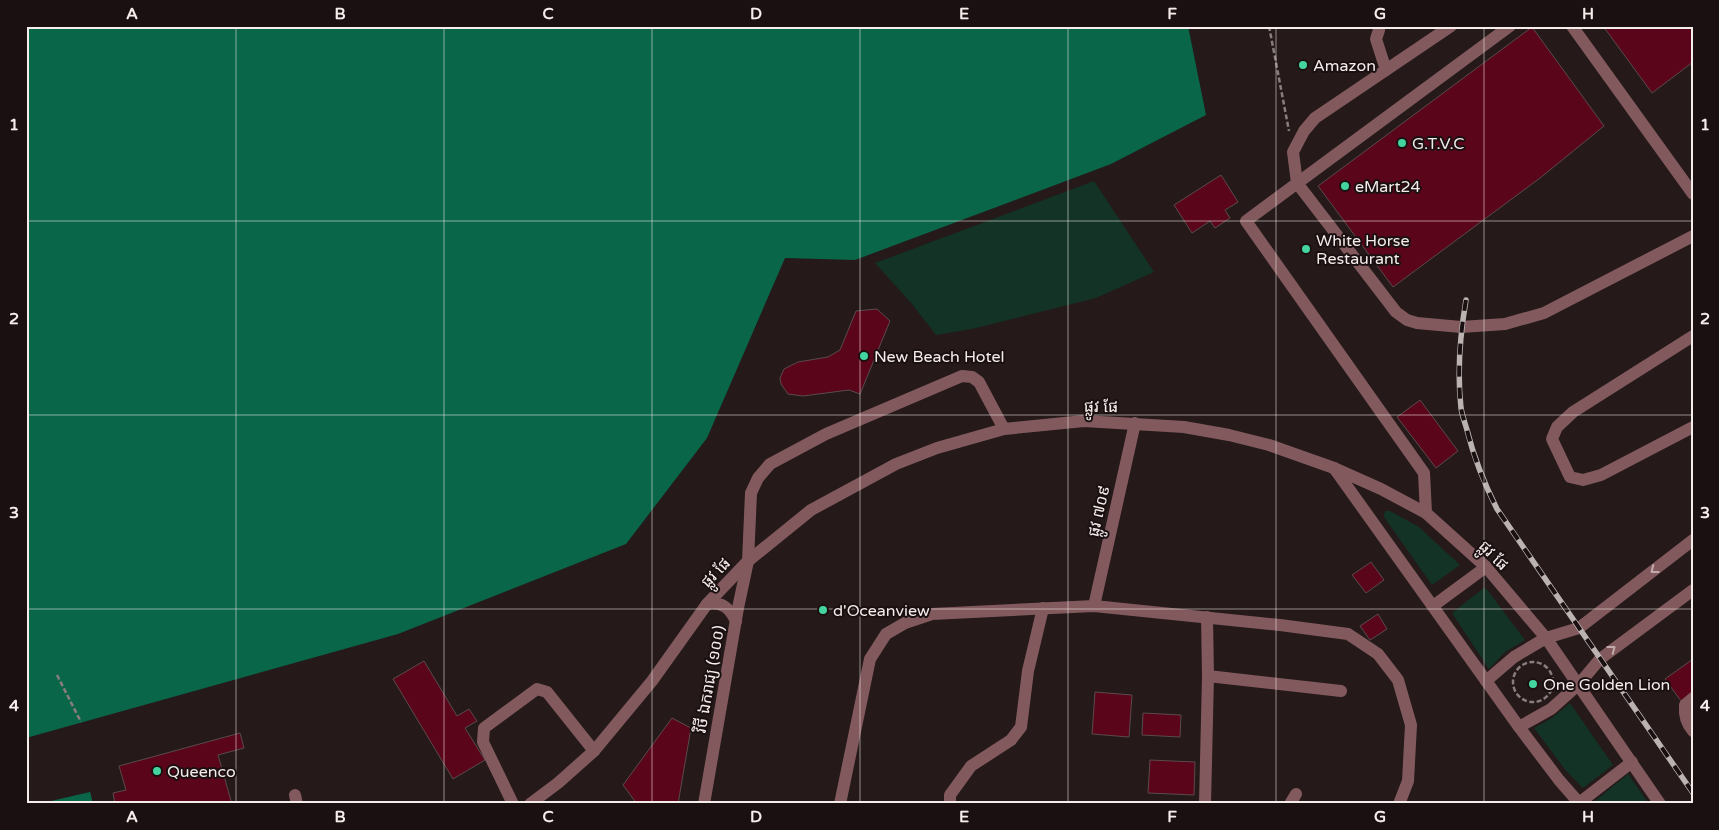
<svg xmlns="http://www.w3.org/2000/svg" width="1719" height="830" font-family="'Varela Round','Noto Sans Khmer',sans-serif">
	<style>
		.green { fill: #123326 }
		.water { fill: #096649 }
		.building { fill: #5b051b; stroke: #594b4c }
		.lines { fill: none; stroke-linecap: round; stroke-linejoin: round }
		.path { stroke: #887e7e; stroke-width: 2.5; stroke-dasharray: 5 2.5; stroke-linecap: butt }
		.minor { stroke: #825a5d; stroke-width: 12 }
		.rail-casing { stroke: #bbb2b2; stroke-width: 5.5 }
		.rail { stroke: #1b1011; stroke-width: 4; stroke-dasharray: 11; stroke-linecap: butt }
		.oneway { stroke: #c1aaac }
		.grid { fill: none; stroke: #f5ecec; stroke-width: 1; stroke-opacity: 0.55 }
		.poi-dot { fill: #43d4a0; stroke: #1b1011; stroke-width: 2 }
		.labels { text-anchor: middle; stroke-width: 4; stroke-linejoin: round; paint-order: stroke }
		.poi-label { font-size: 16px; fill: #f5ecec; stroke: #1b1011; text-anchor: start }
		.street-label { font-size: 16px; fill: #f5ecec; stroke: #1b1011 }
		.neatline { fill: none; stroke: #f5ecec; stroke-width: 2 }
		.grid-label { font-size: 16px; text-anchor: middle; font-weight: bold; fill: #f5ecec }
	</style>
	<rect width="100%" height="100%" fill="#25191a"/>
	<g class="green">
		<path d="M1094 181 1154 272 1096 298 972 329 936 335 912 304 875 263Z"/>
		<path d="M1386 511H1390L1419 527 1460 565 1432 585 1384 517V514Z"/>
		<path d="M1485 587 1525 640 1505 652 1489 669 1452 613Z"/>
		<path d="M1570 703 1613 765 1583 788 1567 772 1534 728 1552 718Z"/>
		<path d="M1628 774 1649 804H1595V801Z"/>
	</g>
	<g class="water">
		<path d="M26 26H1188L1206 115 1111 164 855 260 785 258 707 438 626 544 398 634 26 738Z"/>
		<path d="M90 791 93 804H38L90 792Z"/>
	</g>
	<g class="building">
		<path d="M1603 26H1693V62L1652 93Z"/>
		<path d="M1532 27 1604 126 1540 178 1393 287 1318 186Z"/>
		<path d="M1221 175 1238 202 1225 210 1230 218 1215 228 1210 221 1192 233 1174 205Z"/>
		<path d="M877 309 890 321 860 394 849 390 803 396 788 394 781 384 780 378 784 369 798 362 828 357 840 350 856 311Z"/>
		<path d="M1420 400 1458 451 1436 468 1397 417Z"/>
		<path d="M1371 562 1384 580 1366 593 1352 575Z"/>
		<path d="M1378 614 1387 629 1370 640 1360 626Z"/>
		<path d="M1693 659V692L1681 701 1665 679Z"/>
		<path d="M424 661 457 716 469 709 477 721 465 728 485 760 453 779 393 679Z"/>
		<path d="M1095 692 1132 695 1129 737 1092 734Z"/>
		<path d="M1143 713 1181 715 1180 737 1142 735Z"/>
		<path d="M672 718 691 728 678 804H637L623 785Z"/>
		<path d="M240 733 244 748 218 755 232 804H115L113 793 126 790 119 766Z"/>
		<path d="M1150 760 1195 762 1194 795 1148 793Z"/>
	</g>
	<g class="lines">
		<g class="path">
			<path d="M1269 26 1289 131"/>
			<circle cx="1533" cy="682" r="20"/>
			<path d="M57 675 81 722"/>
		</g>
		<g class="minor">
			<path d="M1451 26 1315 118 1304 131 1293 152 1297 183 1396 312 1407 320 1417 323 1461 327 1505 324 1544 313 1693 236"/>
			<path d="M1572 26 1693 194"/>
			<path d="M1379 30 1376 39 1386 70"/>
			<path d="M1693 336 1573 412 1557 427 1552 439 1570 477 1583 480 1601 475 1693 427"/>
			<path d="M1334 468 1519 727 1559 780 1580 804"/>
			<path d="M1426 513 1424 473 1246 221 1510 26"/>
			<path d="M707 604C722 602 729 607 736 621"/>
			<path d="M1094 606 1135 423"/>
			<path d="M1433 606 1486 567"/>
			<path d="M1208 676 1341 691"/>
			<path d="M1486 681 1514 657 1546 638 1579 628 1693 540"/>
			<path d="M1693 698 1685 705C1684 715 1686 723 1693 731"/>
			<path d="M1519 727 1551 709 1579 684 1600 659 1693 590"/>
			<path d="M295 795 297 804"/>
			<path d="M1579 803 1632 762"/>
			<path d="M513 804 483 742 484 728 537 689 547 692 594 751"/>
			<path d="M530 804 558 783 594 751 652 681 707 604 748 561 811 510 896 464 937 448 1004 429 1084 421 1184 427 1229 435 1269 445 1334 468 1381 489 1426 513 1486 567 1546 638 1660 804"/>
			<path d="M704 804 738 608 748 561 751 493 758 478 770 464 826 434 962 376 972 377 979 382 1004 429"/>
			<path d="M840 804 870 659 886 634 905 623 932 614 1094 606 1280 625 1348 634 1378 654 1398 680 1411 725 1408 781 1399 804"/>
			<path d="M950 804V795L971 766 1011 740 1021 727 1028 671 1043 608"/>
			<path d="M1205 804 1208 676 1207 617"/>
			<path d="M1290 804 1296 794"/>
		</g>
		<defs>
			<path id="rail" d="M1466 300C1460 335 1457 372 1461 408 1462 415 1465 423 1467 430 1474 458 1484 483 1497 509L1693 793"/>
		</defs>
		<use href="#rail" class="rail-casing"/>
		<use href="#rail" class="rail"/>
	</g>
	<defs><path id="oneway-chevron" d="M-2-3.5L2.5 0L-2 3.5" fill="none" stroke-width="1.6" stroke-linecap="round" stroke-linejoin="round" transform="scale(1.25)"/></defs>
	<g class="oneway">
		<use href="#oneway-chevron" transform="translate(1654 570) rotate(142)"/>
		<use href="#oneway-chevron" transform="translate(1612 649) rotate(-37)"/>
	</g>
	<path class="grid" d="M236 26V804M444 26V804M652 26V804M860 26V804M1068 26V804M1276 26V804M1484 26V804M26 221H1693M26 415H1693M26 609H1693"/>
	<g class="poi-dot">
		<circle cx="1303" cy="65" r="5"/>
		<circle cx="1402" cy="143" r="5"/>
		<circle cx="1345" cy="186" r="5"/>
		<circle cx="1306" cy="249" r="5"/>
		<circle cx="864" cy="356" r="5"/>
		<circle cx="823" cy="610" r="5"/>
		<circle cx="1533" cy="684" r="5"/>
		<circle cx="157" cy="771" r="5"/>
	</g>
	<g class="labels">
		<g class="poi-label">
			<text x="1313" y="71">Amazon</text>
			<text x="1412" y="149">G.T.V.C</text>
			<text x="1355" y="192">eMart24</text>
			<text x="1316" y="246">White Horse<tspan x="1316" dy="18">Restaurant</tspan></text>
			<text x="874" y="362">New Beach Hotel</text>
			<text x="833" y="616">d'Oceanview</text>
			<text x="1543" y="690">One Golden Lion</text>
			<text x="167" y="777">Queenco</text>
		</g>
		<g class="street-label">
			<text transform="translate(1101 406) rotate(1)" y="6">ផ្លូវ ផែ</text>
			<text transform="translate(1098 511) rotate(-77)" y="6">ផ្លូវ ៧០៩</text>
			<text transform="translate(1494 555) rotate(45)" y="6">ផ្លូវ ផែ</text>
			<text transform="translate(715 572) rotate(-46)" y="6">ផ្លូវ ផែ</text>
			<text transform="translate(709 679) rotate(-80)" y="6">វិថី ឯករាជ្យ (១០០)</text>
		</g>
	</g>
	<rect width="1719" height="830" fill="none" stroke="#1b1011" stroke-width="55"/>
	<rect x="28" y="28" width="1664" height="774" class="neatline"/>
	<g class="grid-label">
		<text x="132" y="19">A</text>
		<text x="340" y="19">B</text>
		<text x="548" y="19">C</text>
		<text x="756" y="19">D</text>
		<text x="964" y="19">E</text>
		<text x="1172" y="19">F</text>
		<text x="1380" y="19">G</text>
		<text x="1588" y="19">H</text>
		<text x="14" y="130">1</text>
		<text x="1705" y="130">1</text>
		<text x="14" y="324">2</text>
		<text x="1705" y="324">2</text>
		<text x="14" y="518">3</text>
		<text x="1705" y="518">3</text>
		<text x="14" y="711">4</text>
		<text x="1705" y="711">4</text>
		<text x="132" y="822">A</text>
		<text x="340" y="822">B</text>
		<text x="548" y="822">C</text>
		<text x="756" y="822">D</text>
		<text x="964" y="822">E</text>
		<text x="1172" y="822">F</text>
		<text x="1380" y="822">G</text>
		<text x="1588" y="822">H</text>
	</g>
</svg>
